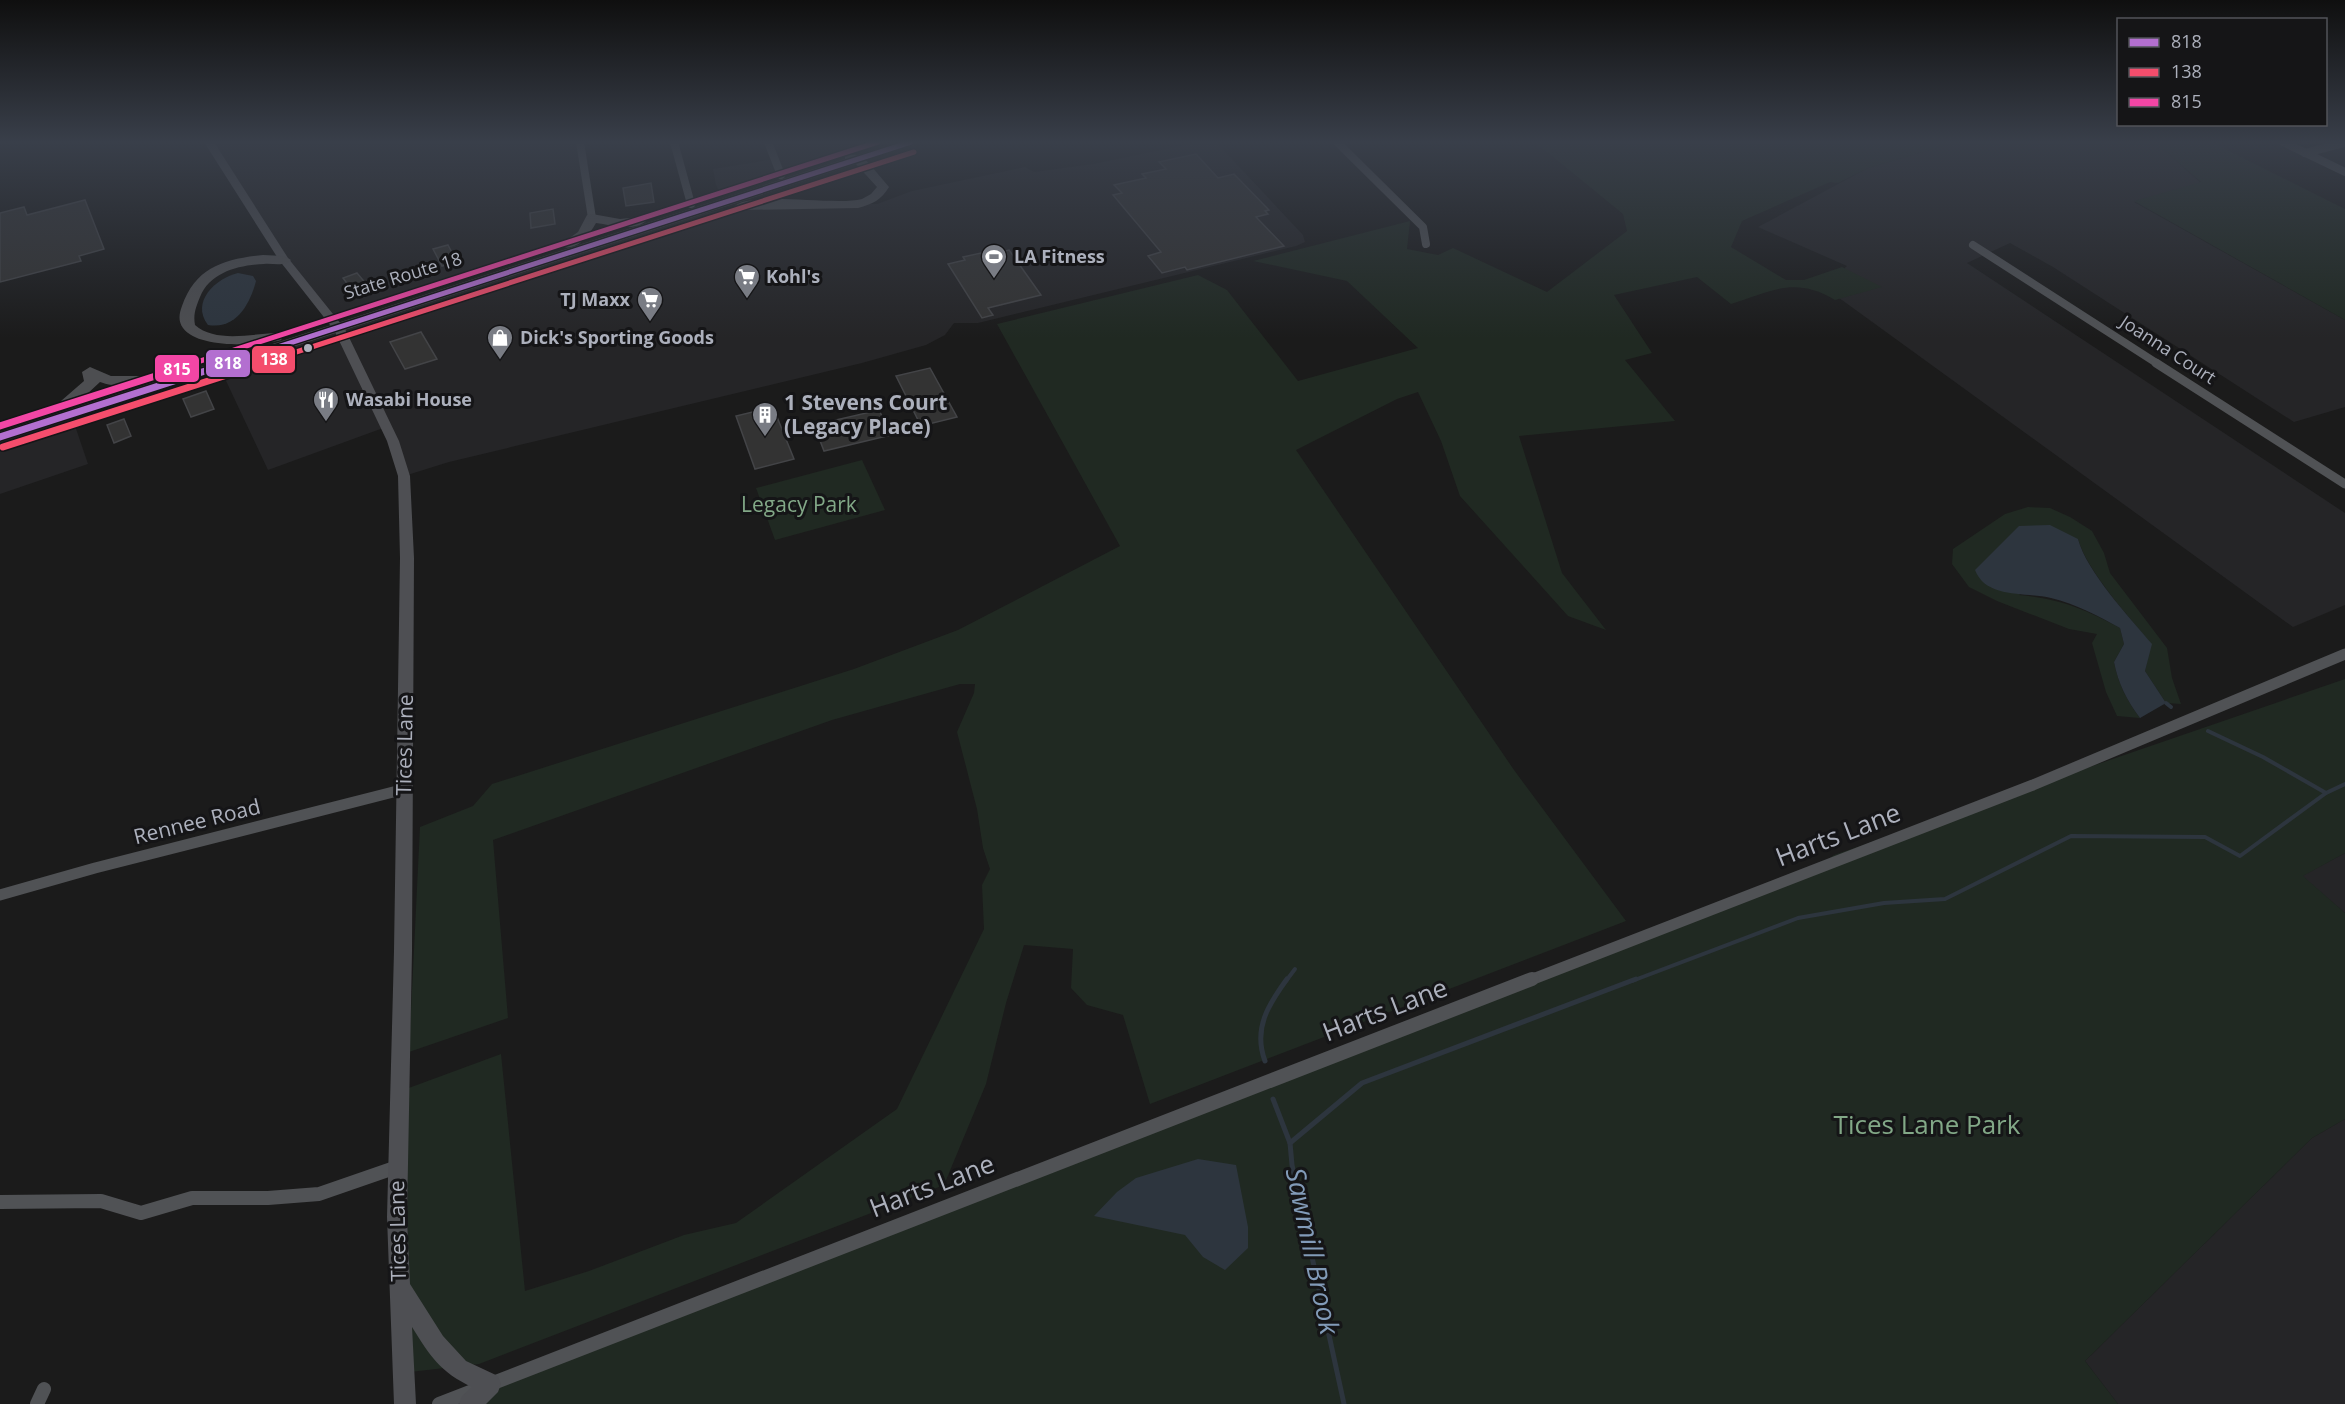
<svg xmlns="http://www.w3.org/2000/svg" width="2345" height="1404" font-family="'Open Sans',sans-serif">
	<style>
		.built { fill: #252527 }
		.green { fill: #202922 }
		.water { fill: #2d353e }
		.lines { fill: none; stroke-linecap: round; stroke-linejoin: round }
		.stream-far1 { stroke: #2d353e; stroke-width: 4 }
		.stream { stroke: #2d353e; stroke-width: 5 }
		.building { fill: #333; stroke: #434447; stroke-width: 1.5 }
		.street-far3 { stroke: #505255; stroke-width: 8 }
		.street-far2 { stroke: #505255; stroke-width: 9 }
		.street-far1 { stroke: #505255; stroke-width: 11 }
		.street { stroke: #505255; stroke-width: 14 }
		.secondary { fill: #4e4f53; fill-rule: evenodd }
		.highway { fill: #4d4e51; fill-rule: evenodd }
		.bus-1-far1-casing { stroke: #151517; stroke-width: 8 }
		.bus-1-casing { stroke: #151517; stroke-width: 10 }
		.bus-2-far1-casing { stroke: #151517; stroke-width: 8 }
		.bus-2-casing { stroke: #151517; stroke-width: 10 }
		.bus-3-far1-casing { stroke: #151517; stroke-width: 8 }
		.bus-3-casing { stroke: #151517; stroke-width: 10 }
		.bus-1-far1 { stroke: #b36fd0; stroke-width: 5 }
		.bus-1 { stroke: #b36fd0; stroke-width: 7 }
		.bus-2-far1 { stroke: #f44d6c; stroke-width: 5 }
		.bus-2 { stroke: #f44d6c; stroke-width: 7 }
		.bus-3-far1 { stroke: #f346a5; stroke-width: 5 }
		.bus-3 { stroke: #f346a5; stroke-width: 7 }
		.bus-dot { fill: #acb0bc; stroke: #151517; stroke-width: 2 }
		.labels { text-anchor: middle; stroke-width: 6; stroke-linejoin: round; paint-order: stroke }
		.far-poi-label { font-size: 18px; font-weight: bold; fill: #acb0bc; stroke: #151517; text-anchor: start }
		.far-street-label { font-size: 18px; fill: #acb0bc; stroke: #151517 }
		.poi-label { font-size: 21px; font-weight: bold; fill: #acb0bc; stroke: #151517; text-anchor: start }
		.park-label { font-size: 21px; fill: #82a887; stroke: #151517 }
		.street-label { font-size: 21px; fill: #acb0bc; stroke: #151517 }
		.near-street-label { font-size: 26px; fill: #acb0bc; stroke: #151517 }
		.near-park-label { font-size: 26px; fill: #82a887; stroke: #151517 }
		.near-water-label { font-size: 27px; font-style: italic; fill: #829bb8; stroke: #151517 }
		.line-badge { stroke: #151517; stroke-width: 2 }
		.badge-label { font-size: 16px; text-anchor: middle; font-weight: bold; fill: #fff }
	</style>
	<rect width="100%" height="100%" fill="#1b1b1b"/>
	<g class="built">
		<path d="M209 142H580L592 218 568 244 331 319 255 216Z"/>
		<path d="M768 142H861L864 149 721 195 716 185 713 169 774 159Z"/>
		<path d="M1200 142H1216L1303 235 1305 242 1296 246 978 323H954L945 335 926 345 862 363 449 462 404 476 386 427 268 470 219 366 674 220 738 206 765 204H877L912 191 1025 167 1034 172 1093 164Z"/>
		<path d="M1957 142H2145L2165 151 2201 183 2134 202 2345 320V407L2294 422 2053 267 2010 243 1967 263 2345 513V605L2293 627 1824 287 1847 266 1758 227 1868 168Z"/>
		<path d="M71 414 88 464 0 494V437Z"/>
		<path d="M2345 853V913L2302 876Z"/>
		<path d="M2345 1119V1404H2118L2085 1361 2312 1138Z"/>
	</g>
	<g class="green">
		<path d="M1535 142H1957L1868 168 1838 183 1830 182 1742 221 1731 247 1786 280H1804L1842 267 1882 287 1835 300C1795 276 1772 291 1731 304L1697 277 1614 295 1652 353 1625 360 1675 421 1519 436 1562 573 1606 630 1568 616 1460 496 1441 441 1418 392 1397 399 1296 450 1514 770 1626 921 1150 1104 1123 1015 1087 1005 1071 988 1073 949 1024 945 1006 1003 986 1084 944 1185 479 1364 410 1372 406 1089 501 1054 525 1291 589 1271 684 1235 736 1223 897 1109 984 929 982 885 990 869 983 848 977 809 957 732 974 693 975 684H960L832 720 493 840 508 1018 409 1052 420 827 473 806 492 784 854 669 958 630 1120 546 997 324 1198 275 1227 290 1298 381 1418 348 1347 281 1253 261 1410 221 1407 249 1438 255 1453 248 1547 292 1627 231 1623 214Z"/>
		<path d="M2145 142H2211L2345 209V320L2134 201 2201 182 2165 151Z"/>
		<path d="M862 460 885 510 775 540 756 488Z"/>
		<path d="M2028 507 2050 508 2070 517 2092 531 2104 553 2110 573 2167 648 2172 678 2181 704 2166 703 2145 671 2151 644C2129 616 2088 573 2078 539L2019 595C2060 599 2085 609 2120 628L2124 644 2114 662C2118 683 2127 701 2140 718L2117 716 2106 692 2092 643 2097 634 2069 629 1997 601 1969 587 1952 564 1953 549 2005 514Z"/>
		<path d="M2345 679V853L2303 876 2345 913V1119L2312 1138 2085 1361 2118 1404H439L1813 870 1834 855Z"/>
	</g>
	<g class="water">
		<path d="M238 273 253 276 256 281C250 304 236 330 208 325 190 302 216 278 238 273Z"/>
		<path d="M2050 525 2078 539C2087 572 2129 617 2152 644L2145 671 2166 703 2140 718C2127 701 2118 683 2114 662L2124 644 2120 628C2098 616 2076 604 2051 598 2026 592 1986 599 1975 570L2019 526Z"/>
		<path d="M1198 1159 1236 1165 1248 1227V1248L1225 1270 1203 1257 1185 1235 1094 1216 1117 1192 1136 1178Z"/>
	</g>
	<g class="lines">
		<g class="stream-far1">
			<path d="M2166 703 2171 707"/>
			<path d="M2326 793 2345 784"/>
			<path d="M1286 981 1295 969"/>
			<path d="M1632 981 1798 918 1884 903 1945 899 2071 836 2205 837 2240 856 2326 793 2263 757 2208 731"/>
		</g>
		<g class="stream">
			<path d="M1265 1061C1253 1029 1268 1005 1287 979"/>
			<path d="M1273 1099 1290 1143 1292 1165 1344 1404"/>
			<path d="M1290 1143 1362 1083 1636 979"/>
		</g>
	</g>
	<g class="building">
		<path d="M1196 154 1218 178 1234 174 1269 210 1265 211 1268 214 1256 217 1284 246 1187 270 1185 267 1162 273 1148 256 1161 252 1113 195 1122 193 1114 185 1146 178 1142 174 1166 169 1159 162Z"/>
		<path d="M651 183 654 202 626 206 623 188Z"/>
		<path d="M85 200 104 249 79 256 81 261 0 282V213L24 207 27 215Z"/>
		<path d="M553 209 555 224 531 228 530 213Z"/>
		<path d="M448 245 457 262 442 266 433 249Z"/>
		<path d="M1009 250 1041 295 988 308 993 315 982 318 948 264 965 260 963 257 990 251 993 254Z"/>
		<path d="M357 273 368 286 352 290 343 278Z"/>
		<path d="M421 332 437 359 405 369 390 342Z"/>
		<path d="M930 368 957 417 921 426 896 376Z"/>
		<path d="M206 391 214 409 191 417 183 399Z"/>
		<path d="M773 407 794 459 755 469 736 416Z"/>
		<path d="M879 410 891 435 824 451 814 425Z"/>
		<path d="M124 419 131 436 114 443 107 425Z"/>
	</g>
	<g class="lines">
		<g class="street-far3">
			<path d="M580 142 592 218"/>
			<path d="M674 142 691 204"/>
			<path d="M768 142 781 175"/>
			<path d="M1337 142 1423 227 1426 244"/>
			<path d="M2283 142 2345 172"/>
			<path d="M2305 153 2345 143"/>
			<path d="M1973 245 2158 364"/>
		</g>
		<path class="street-far2" d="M2156 363 2345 484"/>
		<g class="street-far1">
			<path d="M0 895 95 868 405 789"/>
			<path d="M1528 981 2033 785 2345 654"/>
		</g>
		<g class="street">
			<path d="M0 1202 101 1201 141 1213 192 1198H268L319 1194 397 1167"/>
			<path d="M37 1404 44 1389"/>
			<path d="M439 1404 1532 979"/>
		</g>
		<path class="secondary" d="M204 142H214L288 258 345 329 399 441 410 476 414 558 412 951 407 1217 410 1284 443 1336 466 1361 498 1376 501 1384 498 1392 486 1404H459L462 1396 472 1387C440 1372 430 1356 412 1327L416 1404H394L387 1217 394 951 400 558 398 476 387 441 334 330 279 260Z"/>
		<g class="highway">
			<path d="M899 142H917L915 145 866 160 889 187C881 200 873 204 858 208L741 210 735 206C750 191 836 206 862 199L871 194 877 187 856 164 0 442V432L845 159V154L858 155Z"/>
			<path d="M592 214 620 219 639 217 646 221C634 232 611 225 596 223 589 235 579 250 563 247L561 244 578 232 587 215Z"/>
			<path d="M263 255 284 256 291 260C284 267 273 263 264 264 239 265 210 272 200 297 196 307 193 314 195 325 215 343 251 334 276 333L281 334 283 337 281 340C259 346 198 349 183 328 178 321 179 314 182 306 196 267 224 259 263 255Z"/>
			<path d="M90 367 111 376H139L147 381C138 390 111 386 100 382L73 407H61L59 404 61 401 84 381 82 372Z"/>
		</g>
		<defs>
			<path id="bus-1-far1" d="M225 364 911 142"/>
			<path id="bus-1" d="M0 437 230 363"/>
			<path id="bus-2-far1" d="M259 364 914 152"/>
			<path id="bus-2" d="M3 447 264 363"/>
			<path id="bus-3-far1" d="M191 364 878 142"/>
			<path id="bus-3" d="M0 426 196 363"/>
		</defs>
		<use href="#bus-1-far1" class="bus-1-far1-casing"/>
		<use href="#bus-1" class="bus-1-casing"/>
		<use href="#bus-2-far1" class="bus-2-far1-casing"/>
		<use href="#bus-2" class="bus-2-casing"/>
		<use href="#bus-3-far1" class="bus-3-far1-casing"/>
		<use href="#bus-3" class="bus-3-casing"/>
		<use href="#bus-1-far1" class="bus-1-far1"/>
		<use href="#bus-1" class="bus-1"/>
		<use href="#bus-2-far1" class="bus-2-far1"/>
		<use href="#bus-2" class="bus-2"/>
		<use href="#bus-3-far1" class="bus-3-far1"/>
		<use href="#bus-3" class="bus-3"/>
	</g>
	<linearGradient id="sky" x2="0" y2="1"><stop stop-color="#0f0f0f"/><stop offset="0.42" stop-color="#393f4a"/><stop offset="1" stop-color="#393f4a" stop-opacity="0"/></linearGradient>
	<rect width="2345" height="338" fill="url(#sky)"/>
	<defs>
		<symbol id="stadium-pin" viewBox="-11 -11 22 30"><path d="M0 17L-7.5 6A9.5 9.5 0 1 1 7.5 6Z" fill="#797c84" stroke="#151517"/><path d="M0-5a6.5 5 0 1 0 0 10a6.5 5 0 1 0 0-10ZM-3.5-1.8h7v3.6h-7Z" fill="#fff"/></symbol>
		<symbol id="supermarket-pin" viewBox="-11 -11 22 30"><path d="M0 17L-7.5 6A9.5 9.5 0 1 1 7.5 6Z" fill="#797c84" stroke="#151517"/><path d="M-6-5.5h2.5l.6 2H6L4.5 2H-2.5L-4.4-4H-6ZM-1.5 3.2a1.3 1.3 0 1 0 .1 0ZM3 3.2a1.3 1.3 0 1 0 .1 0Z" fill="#fff"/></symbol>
		<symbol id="shop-pin" viewBox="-11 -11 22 30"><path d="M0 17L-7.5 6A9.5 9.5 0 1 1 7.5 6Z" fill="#797c84" stroke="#151517"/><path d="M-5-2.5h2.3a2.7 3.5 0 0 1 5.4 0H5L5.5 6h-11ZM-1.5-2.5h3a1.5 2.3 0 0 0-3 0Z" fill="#fff"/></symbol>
		<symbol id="restaurant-pin" viewBox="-11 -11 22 30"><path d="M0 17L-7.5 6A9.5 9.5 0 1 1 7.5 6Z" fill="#797c84" stroke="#151517"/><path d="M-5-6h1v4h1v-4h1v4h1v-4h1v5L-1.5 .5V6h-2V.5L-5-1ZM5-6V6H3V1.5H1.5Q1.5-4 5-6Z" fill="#fff"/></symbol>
		<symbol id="building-pin" viewBox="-11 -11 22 30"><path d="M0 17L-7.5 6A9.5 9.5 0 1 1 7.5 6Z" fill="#797c84" stroke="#151517"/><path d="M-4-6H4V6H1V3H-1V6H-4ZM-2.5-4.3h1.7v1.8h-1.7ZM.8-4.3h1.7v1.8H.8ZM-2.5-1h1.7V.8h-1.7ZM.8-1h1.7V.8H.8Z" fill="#fff"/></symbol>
	</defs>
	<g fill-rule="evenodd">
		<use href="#stadium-pin" x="979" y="242" width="30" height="40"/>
		<use href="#supermarket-pin" x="732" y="262" width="30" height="40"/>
		<use href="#supermarket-pin" x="635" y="285" width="30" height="40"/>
		<use href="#shop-pin" x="485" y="323" width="30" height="40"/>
		<use href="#restaurant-pin" x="311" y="385" width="30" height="40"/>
		<use href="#building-pin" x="750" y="400" width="30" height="40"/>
	</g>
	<circle class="bus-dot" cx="308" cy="348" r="5"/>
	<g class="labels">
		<g class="far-poi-label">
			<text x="1014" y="263">LA Fitness</text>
			<text x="766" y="283">Kohl's</text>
			<text x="630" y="306" text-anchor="end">TJ Maxx</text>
			<text x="520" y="344">Dick's Sporting Goods</text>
			<text x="346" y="406">Wasabi House</text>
		</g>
		<g class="far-street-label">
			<text transform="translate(403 276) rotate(-17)" y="6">State Route 18</text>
			<text transform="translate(2168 350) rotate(33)" y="6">Joanna Court</text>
		</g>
		<g class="poi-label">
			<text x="784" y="410">1 Stevens Court<tspan x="784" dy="24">(Legacy Place)</tspan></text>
		</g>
		<g class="park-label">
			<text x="799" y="512">Legacy Park</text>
		</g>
		<g class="street-label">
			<text transform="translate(405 745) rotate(-89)" y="7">Tices Lane</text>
			<text transform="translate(197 822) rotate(-14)" y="7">Rennee Road</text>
			<text transform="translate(398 1231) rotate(-91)" y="7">Tices Lane</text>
		</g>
		<g class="near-street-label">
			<text transform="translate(1838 835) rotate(-21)" y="9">Harts Lane</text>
			<text transform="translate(1385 1010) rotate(-21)" y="9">Harts Lane</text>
			<text transform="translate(932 1186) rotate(-21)" y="9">Harts Lane</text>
		</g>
		<g class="near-park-label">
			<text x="1927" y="1134">Tices Lane Park</text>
		</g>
		<g class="near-water-label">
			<text transform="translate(1312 1251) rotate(78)" y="9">Sawmill Brook</text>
		</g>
	</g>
	<g class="line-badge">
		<rect x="251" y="345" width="45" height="29" rx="6" fill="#f44d6c"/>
		<rect x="205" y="349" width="46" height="29" rx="6" fill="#b36fd0"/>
		<rect x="154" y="354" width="46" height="29" rx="6" fill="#f346a5"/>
	</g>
	<g class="badge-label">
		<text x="274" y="365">138</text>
		<text x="228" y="369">818</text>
		<text x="177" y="375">815</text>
	</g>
	<rect x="2117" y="18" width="210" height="108" fill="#151517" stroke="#515359" stroke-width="1.5"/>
	<rect x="2129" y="38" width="30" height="9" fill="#b36fd0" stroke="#515359" stroke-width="1.5"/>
	<text x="2171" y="48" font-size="18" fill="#acb0bc">818</text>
	<rect x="2129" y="68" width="30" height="9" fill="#f44d6c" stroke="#515359" stroke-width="1.5"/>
	<text x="2171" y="78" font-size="18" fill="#acb0bc">138</text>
	<rect x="2129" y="98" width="30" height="9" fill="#f346a5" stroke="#515359" stroke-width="1.5"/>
	<text x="2171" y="108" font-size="18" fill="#acb0bc">815</text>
</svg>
